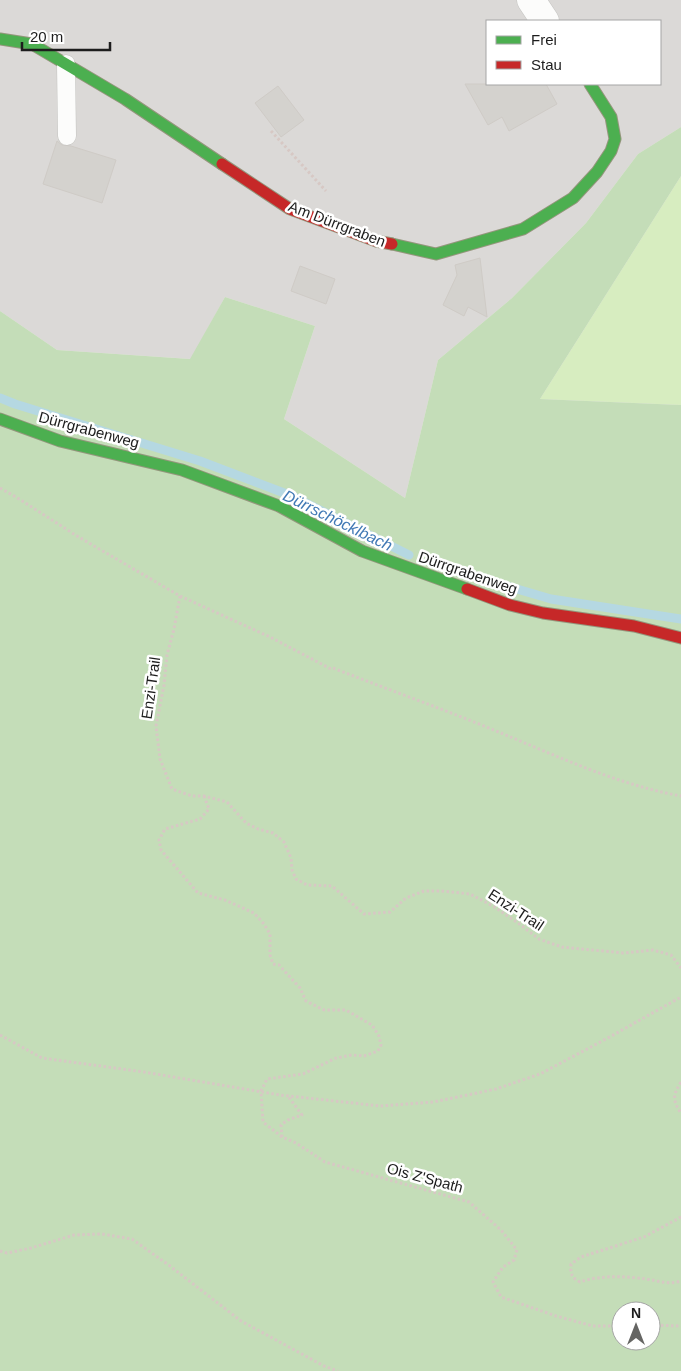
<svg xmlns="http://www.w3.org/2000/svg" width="681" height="1371" font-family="Arial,sans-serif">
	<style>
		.residential { fill: #dbd9d7; fill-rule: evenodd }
		.grass { fill: #d7edc0 }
		.forest { fill: #c4ddb8; fill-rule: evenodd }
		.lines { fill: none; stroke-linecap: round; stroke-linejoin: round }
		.stream { stroke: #b5d8e2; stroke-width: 9 }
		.building { fill: #d4d2ce; stroke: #cfcbc6 }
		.lane-casing { stroke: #c4c4c1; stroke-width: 19 }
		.street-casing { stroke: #c4c4c1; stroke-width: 29 }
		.fast-casing { stroke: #94967c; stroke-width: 13 }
		.jam-casing { stroke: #94967c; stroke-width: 13 }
		.path { stroke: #d7c8c4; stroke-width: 3; stroke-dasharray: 2.5 2.5; stroke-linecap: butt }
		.lane { stroke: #fcfcfb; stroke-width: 18 }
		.street { stroke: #fcfcfb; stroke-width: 28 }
		.fast { stroke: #4caf50; stroke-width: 11 }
		.jam { stroke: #c62828; stroke-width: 11 }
		.labels { text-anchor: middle; stroke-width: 5; stroke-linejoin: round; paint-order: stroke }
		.street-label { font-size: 15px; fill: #1d1d1d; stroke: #fff }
		.water-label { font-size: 16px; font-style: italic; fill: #4179b5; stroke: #fff }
	</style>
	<rect width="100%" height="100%" fill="#eceae5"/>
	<path class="residential" d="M0 0H681V127L638 154 586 223 512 298 438 360 405 498 284 419 315 326 225 297 191 359 57 350 0 311ZM487 21H660V84H487Z"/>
	<path class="grass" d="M681 176V405L540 399Z"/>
	<path class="forest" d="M681 127V176L540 399 681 405V1371H0V311L57 350 190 359 225 297 315 326 284 419 405 498 438 360 512 298 586 223 638 154ZM621 1311H651V1341H621Z"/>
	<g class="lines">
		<g class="stream">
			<path d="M0 398 15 404 200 461 292 496 409 555"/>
			<path d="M452 570 551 599 681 619"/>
		</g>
	</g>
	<g class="building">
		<path d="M465 84H546L557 104 509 131 502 117 488 125Z"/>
		<path d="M278 86 304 120 281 137 255 103Z"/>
		<path d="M57 141 62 145 71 146 116 160 102 203 43 184Z"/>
		<path d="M480 258 487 317 468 307 464 316 443 305 457 275 455 265Z"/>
		<path d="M300 266 335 279 326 304 291 291Z"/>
	</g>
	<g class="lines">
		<defs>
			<path id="lane" d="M66 64 67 136"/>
			<path id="street" d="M531 0 545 21"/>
			<g id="fast">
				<path d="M0 39 32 44 125 99 222 164"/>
				<path d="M392 244 436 254 523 229 573 198 597 172 611 151 615 139 611 117 590 84"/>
				<path d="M0 419 60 441 182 470 279 506 362 551 467 589"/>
			</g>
			<g id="jam">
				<path d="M222 164 290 209 376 241 392 244"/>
				<path d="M467 589 510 605 543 613 634 626 681 638"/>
			</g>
		</defs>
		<use href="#lane" class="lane-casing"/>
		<use href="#street" class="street-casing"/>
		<use href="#fast" class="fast-casing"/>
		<use href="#jam" class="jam-casing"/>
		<g class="path">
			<path d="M271 131 326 191"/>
			<path d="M0 488 16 497 77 536 180 596 270 637 331 669 333 668C389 690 446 710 501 733 559 757 619 785 681 796"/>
			<path d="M180 596 174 629 167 655 164 685 156 726 160 759 172 789 192 796H204L227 802 246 823 258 829 273 833 284 842 291 858 292 870 296 879 307 885 332 886 364 914 390 912 406 898 424 891H441L470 894 493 906 518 923 539 939 550 943 562 947 623 953 653 950 671 955 681 968"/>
			<path d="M204 796 209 809 200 819 165 829 159 840 161 850 198 893 225 900 254 913 264 924 270 934V955L273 964 279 965 300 988 306 1001 324 1010H346L372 1025 379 1036 381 1045 378 1051 364 1056 352 1055 336 1058 303 1074 267 1079 261 1091 263 1122 282 1137 296 1143 325 1162 469 1202 501 1230 517 1250 514 1260 503 1267 493 1282 501 1297 556 1316 593 1326H621"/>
			<path d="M0 1035 42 1058 144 1072 280 1095 380 1106 433 1102 496 1089 540 1074 606 1039 681 997"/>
			<path d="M681 1082C673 1095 672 1100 681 1113"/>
			<path d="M282 1137 281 1125 288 1120 302 1115 288 1096"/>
			<path d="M681 1217 644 1237 581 1257 571 1264C570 1274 572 1278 580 1282 600 1275 626 1276 646 1279 659 1281 669 1285 681 1281"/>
			<path d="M0 1251 7 1253 31 1248 74 1235 102 1234 132 1239 170 1266 241 1321 324 1366 338 1371"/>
			<path d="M651 1325 681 1326"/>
		</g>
		<use href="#lane" class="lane"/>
		<use href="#street" class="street"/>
		<use href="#fast" class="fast"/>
		<use href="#jam" class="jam"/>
	</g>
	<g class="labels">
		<g class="street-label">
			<text transform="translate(337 224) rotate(21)" y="5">Am Dürrgraben</text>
			<text transform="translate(89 430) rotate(15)" y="5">Dürrgrabenweg</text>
			<text transform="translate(468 573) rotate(19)" y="5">Dürrgrabenweg</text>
			<text transform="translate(151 688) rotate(-82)" y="5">Enzi-Trail</text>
			<text transform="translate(516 910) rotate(33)" y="5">Enzi-Trail</text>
			<text transform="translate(425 1178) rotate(15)" y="5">Ois Z'Spath</text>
		</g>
		<g class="water-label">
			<text transform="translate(338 520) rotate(26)" y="6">Dürrschöcklbach</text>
		</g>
	</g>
	<rect x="486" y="20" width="175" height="65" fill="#ffffff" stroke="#a5a5a5"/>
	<rect x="496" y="36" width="25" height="8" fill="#4caf50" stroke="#a5a5a5"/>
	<text x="531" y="45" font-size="15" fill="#1d1d1d">Frei</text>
	<rect x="496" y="61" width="25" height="8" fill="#c62828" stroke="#a5a5a5"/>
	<text x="531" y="70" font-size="15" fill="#1d1d1d">Stau</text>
	<g transform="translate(636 1326)"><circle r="24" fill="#ffffff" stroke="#a5a5a5"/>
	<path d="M0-4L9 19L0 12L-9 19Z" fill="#656563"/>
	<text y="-8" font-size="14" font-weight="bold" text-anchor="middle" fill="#1d1d1d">N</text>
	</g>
	<path d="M22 42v8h88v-8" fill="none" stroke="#1d1d1d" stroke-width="2.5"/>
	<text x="30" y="42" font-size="15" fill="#1d1d1d" stroke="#ffffff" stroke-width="4" paint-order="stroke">20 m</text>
</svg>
